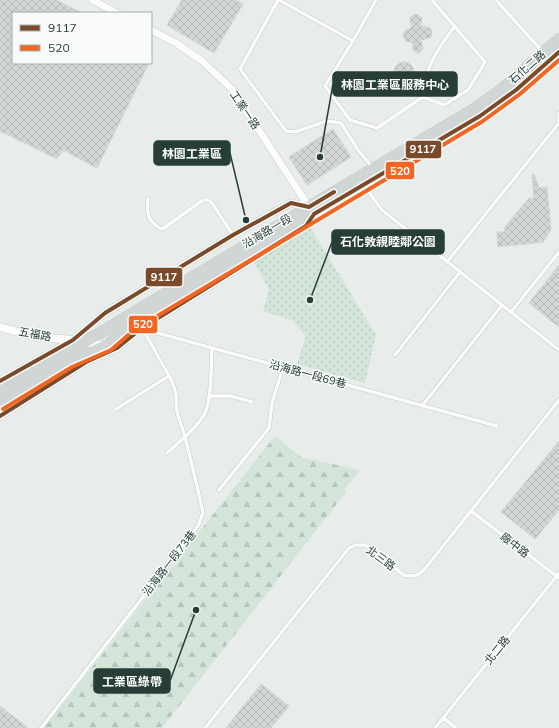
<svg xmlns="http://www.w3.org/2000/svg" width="559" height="728" font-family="Mulish,'Noto Sans TC',sans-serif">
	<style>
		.grass { fill: url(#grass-dots) }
		.forest { fill: url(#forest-firs) }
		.building { fill: url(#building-cross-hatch); stroke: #d1d6d4 }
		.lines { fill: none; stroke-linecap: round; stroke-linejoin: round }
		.service-casing { stroke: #c5cac8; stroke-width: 4.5 }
		.minor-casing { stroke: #c5cac8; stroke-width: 8 }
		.tertiary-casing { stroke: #c5cac8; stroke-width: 9 }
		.primary-casing { stroke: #c4cbc8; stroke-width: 12 }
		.service { stroke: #fcfcfc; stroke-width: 3.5 }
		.minor { stroke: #fcfcfc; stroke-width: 7 }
		.tertiary { stroke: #fcfcfc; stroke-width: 8 }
		.primary { stroke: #d0d6d5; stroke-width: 11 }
		.bus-1-casing { stroke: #f7faf9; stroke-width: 7 }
		.bus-2-casing { stroke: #f7faf9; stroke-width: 7 }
		.bus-1 { stroke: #7a4b2a; stroke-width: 4 }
		.bus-2 { stroke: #f26522; stroke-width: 4 }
		.labels { text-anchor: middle; stroke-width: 3; stroke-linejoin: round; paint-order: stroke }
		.street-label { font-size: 11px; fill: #273e38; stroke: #f7faf9 }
		.leader { fill: none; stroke: #273e38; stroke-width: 1.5 }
		.callout-dot { fill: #273e38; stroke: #f7faf9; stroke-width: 1.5 }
		.callout { fill: #273e38; stroke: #273e38; stroke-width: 1.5 }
		.callout-label { font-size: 12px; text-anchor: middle; font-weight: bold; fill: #fff }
		.line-badge { stroke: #f7faf9; stroke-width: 1.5 }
		.badge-label { font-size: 11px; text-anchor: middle; font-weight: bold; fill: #fff }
	</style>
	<defs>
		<pattern id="grass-dots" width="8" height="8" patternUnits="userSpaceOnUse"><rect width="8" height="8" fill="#d3e4d9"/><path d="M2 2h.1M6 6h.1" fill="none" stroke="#b5c5bb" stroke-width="1.8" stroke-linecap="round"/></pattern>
		<pattern id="forest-firs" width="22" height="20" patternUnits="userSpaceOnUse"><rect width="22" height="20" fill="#d3e4d9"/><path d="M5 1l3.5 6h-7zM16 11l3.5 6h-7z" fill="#b5c5bb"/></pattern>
		<pattern id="building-cross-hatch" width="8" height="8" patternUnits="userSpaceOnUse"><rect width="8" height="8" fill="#d2d6d5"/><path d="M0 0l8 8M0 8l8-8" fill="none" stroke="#b4b9b8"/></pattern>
	</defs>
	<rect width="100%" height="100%" fill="#e8edeb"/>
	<path class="grass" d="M310 227 376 335 365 383 297 364 306 336 292 320 263 311 269 289 253 261Z"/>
	<path class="forest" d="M275 436 301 457 360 470 344 490 346 492 162 728H44Z"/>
	<g class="building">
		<path d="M0 0H56L82 13H13V63H149L97 168 63 150 57 159 0 131Z"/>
		<path d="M182 0H236L243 4 214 53 167 25Z"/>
		<path d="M416 14 422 18 421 26 430 28 432 32 431 37 429 38 421 40 423 49 419 53H417L413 50V43L406 41 403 35 405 31 412 27 410 22V17Z"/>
		<circle cx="404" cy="72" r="10"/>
		<path d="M333 129 351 157 307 185 289 157Z"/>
		<path d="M534 174 539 188 547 187 551 230 543 242 498 247 497 232H505L504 228 529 198H534L532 175Z"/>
		<path d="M559 265V327L529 303Z"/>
		<path d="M559 441V510L535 539 501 512Z"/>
		<path d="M261 684 289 706 271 728H226Z"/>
		<path d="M0 706 28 728H0Z"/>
	</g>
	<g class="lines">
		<defs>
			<g id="service">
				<path d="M278 0 240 69 286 131 295 132 327 121 341 123 358 150 373 168"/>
				<path d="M279 0 353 41"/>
				<path d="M376 0 353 41 325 86 350 120 377 128 423 97"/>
				<path d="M432 0 485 62 468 90 444 105 423 97C423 70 439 47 455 26"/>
				<path d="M496 0 543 52"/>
				<path d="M365 187 382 210 559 350"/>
				<path d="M148 199C147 215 147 220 161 229L164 228 203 200H208L212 203 233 235"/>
				<path d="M447 262 559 123V113"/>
				<path d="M511 312 559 252"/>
				<path d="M143 329 497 426"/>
				<path d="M395 355 460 272"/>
				<path d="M209 396H231L252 402"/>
				<path d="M422 406 502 305"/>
				<path d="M116 409 169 376"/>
				<path d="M167 453C180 441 195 430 204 415 212 401 211 365 212 348"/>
				<path d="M219 490 269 428 272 403 283 367"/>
				<path d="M471 511 559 578"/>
				<path d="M443 718 456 728"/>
				<path d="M41 728 198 526 203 513 198 490 185 437 177 412 176 394 172 381 142 328"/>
				<path d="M205 728 349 548 356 545H365L404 575C413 577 418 576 424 570L559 400"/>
				<path d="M435 728 559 573"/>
			</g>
			<g id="minor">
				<path d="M92 0 117 13"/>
				<path d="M151 30 176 43 202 61 232 89 309 207"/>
				<path d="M0 381 73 340 105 313 233 235 291 203 309 207"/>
				<path d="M0 416 86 362 117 348 142 328 300 230"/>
			</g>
			<path id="tertiary" d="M0 327 38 337 73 340 117 348"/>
			<g id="primary">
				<path d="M0 392 85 342 309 207 471 111 497 93 559 39"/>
				<path d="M0 404 69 362 108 345 130 325 480 116 516 90 559 52"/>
			</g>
		</defs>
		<use href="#service" class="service-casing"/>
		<use href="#minor" class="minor-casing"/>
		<use href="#tertiary" class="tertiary-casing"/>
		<use href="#primary" class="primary-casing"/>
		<use href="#service" class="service"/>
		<use href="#minor" class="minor"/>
		<use href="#tertiary" class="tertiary"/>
		<use href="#primary" class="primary"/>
		<defs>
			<g id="bus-1">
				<path d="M0 381 73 340 105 313 233 235 291 203 309 207 334 192"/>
				<path d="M0 416 86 362 117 348 142 328 306 226 314 214 480 116 516 90 559 52"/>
			</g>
			<path id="bus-2" d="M3 409 72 367 111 350 134 330 483 121 520 94 559 60"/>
		</defs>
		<use href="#bus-1" class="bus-1-casing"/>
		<use href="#bus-2" class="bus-2-casing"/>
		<use href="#bus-1" class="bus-1"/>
		<use href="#bus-2" class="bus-2"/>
	</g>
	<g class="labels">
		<g class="street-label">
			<text transform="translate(527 67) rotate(-41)" y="4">石化二路</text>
			<text transform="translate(245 110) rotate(56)" y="4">工業一路</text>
			<text transform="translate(267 231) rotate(-31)" y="4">沿海路一段</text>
			<text transform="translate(35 334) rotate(10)" y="4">五福路</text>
			<text transform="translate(308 374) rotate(15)" y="4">沿海路一段69巷</text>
			<text transform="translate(515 545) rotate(38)" y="4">廠中路</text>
			<text transform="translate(381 558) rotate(36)" y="4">北三路</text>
			<text transform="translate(169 563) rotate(-52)" y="4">沿海路一段73巷</text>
			<text transform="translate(497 650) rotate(-51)" y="4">北二路</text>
		</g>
	</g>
	<path class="leader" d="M320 157L333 84M246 220L230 153M310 300L332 242M196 610L170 681"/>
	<g class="callout-dot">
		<circle cx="320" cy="157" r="4"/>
		<circle cx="246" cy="220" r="4"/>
		<circle cx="310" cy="300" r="4"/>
		<circle cx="196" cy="610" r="4"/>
	</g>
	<g class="callout">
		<rect x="333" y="72" width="124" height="24" rx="4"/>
		<rect x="154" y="141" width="76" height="24" rx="4"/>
		<rect x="332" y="230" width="112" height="24" rx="4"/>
		<rect x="94" y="669" width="76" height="24" rx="4"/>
	</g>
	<g class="callout-label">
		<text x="395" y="89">林園工業區服務中心</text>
		<text x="192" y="158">林園工業區</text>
		<text x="388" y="246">石化敦親睦鄰公園</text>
		<text x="132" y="686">工業區綠帶</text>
	</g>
	<g class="line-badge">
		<rect x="405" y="140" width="37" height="19" rx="4" fill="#7a4b2a"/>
		<rect x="385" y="161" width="30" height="19" rx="4" fill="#f26522"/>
		<rect x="145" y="267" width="38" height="20" rx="4" fill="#7a4b2a"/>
		<rect x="128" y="315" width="30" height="19" rx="4" fill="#f26522"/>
	</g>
	<g class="badge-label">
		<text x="423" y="153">9117</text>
		<text x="400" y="175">520</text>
		<text x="164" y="281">9117</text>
		<text x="143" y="328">520</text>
	</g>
	<rect x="12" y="12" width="140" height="52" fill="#f7faf9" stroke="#a4afac"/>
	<rect x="20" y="25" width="20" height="6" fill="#7a4b2a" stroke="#a4afac"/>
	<text x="48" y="32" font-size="12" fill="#273e38">9117</text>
	<rect x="20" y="45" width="20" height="6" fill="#f26522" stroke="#a4afac"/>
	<text x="48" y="52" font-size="12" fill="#273e38">520</text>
</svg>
